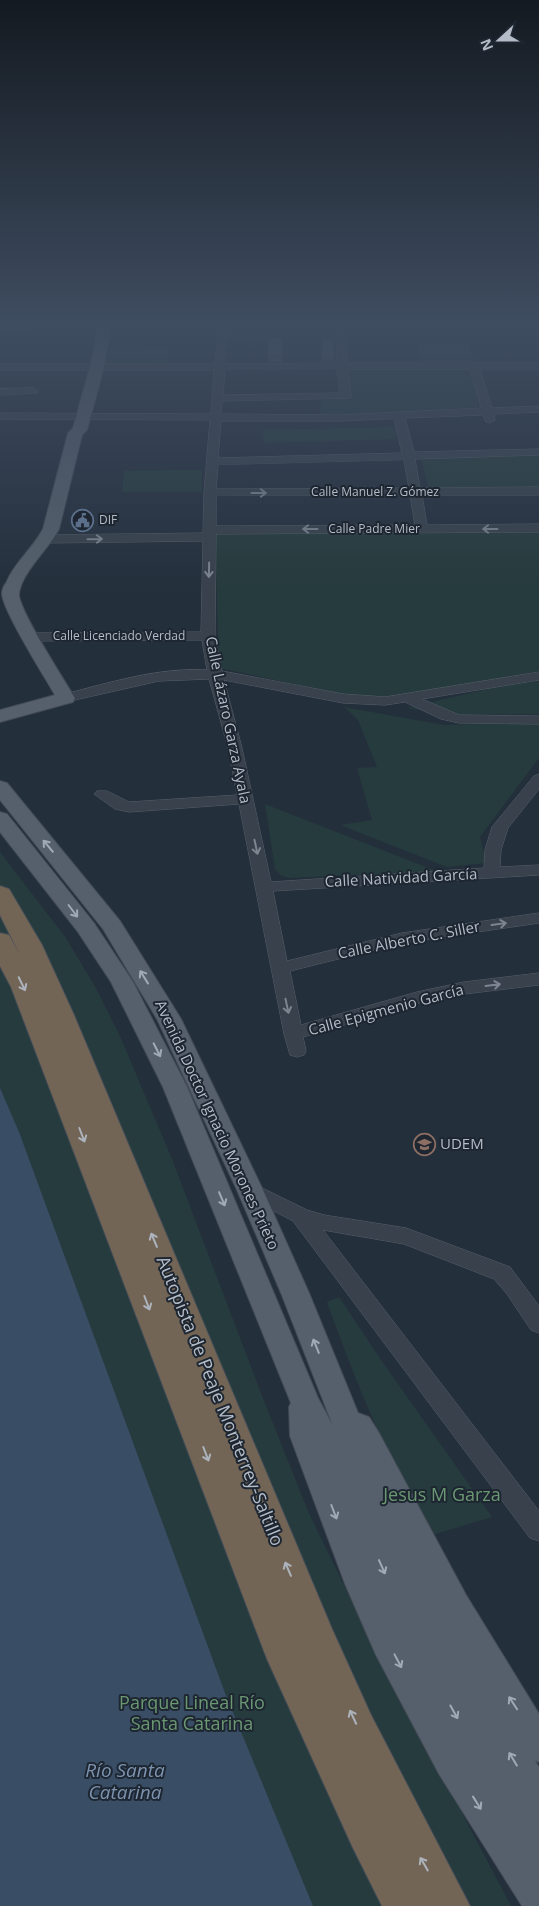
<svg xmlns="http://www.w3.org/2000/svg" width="539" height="1906" font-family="'Open Sans',sans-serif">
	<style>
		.green { fill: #263b3d }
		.water { fill: #394d65 }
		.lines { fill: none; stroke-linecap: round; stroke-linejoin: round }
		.minor-casing { stroke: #565f6a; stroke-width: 1 }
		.major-casing { stroke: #414a55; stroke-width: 2 }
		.highway-casing { stroke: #434c57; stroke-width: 2 }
		.minor { fill: #38414c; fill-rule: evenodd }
		.major { fill: #56606c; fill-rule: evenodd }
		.highway { fill: #726555; fill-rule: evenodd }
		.wall { fill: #404a57 }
		.building { fill: #4a5665; stroke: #343c47 }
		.oneway { stroke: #7c8590 }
		.oneway2 { stroke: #a0aab5 }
		.oneway3 { stroke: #acb3bc }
		.labels { text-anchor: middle; stroke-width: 4; stroke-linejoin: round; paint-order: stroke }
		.far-street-label { font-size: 12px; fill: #b3bcc7; stroke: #1d2631 }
		.far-poi-label { font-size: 12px; fill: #b3bcc7; stroke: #1d2631; text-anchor: start }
		.street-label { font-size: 15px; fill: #b3bcc7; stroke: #1d2631 }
		.poi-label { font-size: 15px; fill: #b3bcc7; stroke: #1d2631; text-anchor: start }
		.near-street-label { font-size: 18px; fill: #b3bcc7; stroke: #1d2631 }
		.near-park-label { font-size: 18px; fill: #6b9873; stroke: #1d2631 }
		.near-water-label { font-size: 19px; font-style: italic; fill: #7c93af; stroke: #1d2631 }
	</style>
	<rect width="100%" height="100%" fill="#242f3c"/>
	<g class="green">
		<path d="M227 327H266V339H226Z"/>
		<path d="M417 344H469L474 362H420Z"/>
		<path d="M169 348 168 363 106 364 109 349Z"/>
		<path d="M347 368H466L472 370 478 407 357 414H320L321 398 351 396Z"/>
		<path d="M394 427 397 439 264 443 263 430Z"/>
		<path d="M539 455V487H428L421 458Z"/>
		<path d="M202 470V492H122L124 471Z"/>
		<path d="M539 531V671L379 702 219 668 215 534Z"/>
		<path d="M539 681V714L458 715 406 708 492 688Z"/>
		<path d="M344 707 444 725 539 722V758L480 837 486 863 447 867 340 825 372 820 357 768 377 767 358 720Z"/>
		<path d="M265 804 436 871 288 878 280 875 275 869Z"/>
		<path d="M0 852 66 938 96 988 120 1036 172 1159 259 1388 308 1511 368 1635 511 1906H0Z"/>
		<path d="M339 1297 381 1360 492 1517 432 1535C388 1463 356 1382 327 1302Z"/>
	</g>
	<path class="water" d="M0 1088 19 1132 225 1693 313 1906H0Z"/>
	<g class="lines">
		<defs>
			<g id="minor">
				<path d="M0 324H481L476 327H346L347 363H539V369H480L492 408 539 406V412L494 414 495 420 490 423 486 422 483 415 405 418 414 452 539 449V455L415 459 420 488 539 487V495H422L427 525 539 524V532L216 534 215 636 222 671 343 694 385 697 539 672V680L422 699 459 715 539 716V724L459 723 441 719 405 702 385 705 343 703 224 680 242 748 271 882 484 868 485 850 492 827 534 776 539 774V789L508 828 501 850 500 867 539 865V875L273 891 287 961 402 933 539 913V923L402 943 290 971 301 1025 417 992 464 982 539 973V985L464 994 419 1003 303 1037 306 1051 304 1055 297 1057 290 1055 284 1034 239 804 129 812 115 809 94 794 97 791H107L129 802 237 795 228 748 209 679 159 681 66 702 61 701 59 698 61 695C109 683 158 667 207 670L202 640 30 641 23 637 30 633 201 632 203 541 46 543 40 539 46 535 203 533 204 493 210 420 0 419V413L211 414 214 370H0V364H215L218 327 0 328ZM228 327H336L337 363 225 364ZM337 369 340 393 223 395 225 370ZM348 369H470L481 408 341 415 221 414 222 401 350 398 351 396ZM394 419 402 453 218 458 221 421H341ZM404 460 409 488 216 489 218 465ZM410 495 415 525 216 526V496Z"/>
				<path d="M33 388 38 391 37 393 0 395V389Z"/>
				<path d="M250 1182 307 1210 324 1215 406 1228 510 1267 539 1306V1333L531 1330 507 1294 494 1279 404 1244 323 1230 539 1511V1541L530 1538 293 1221 243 1195 240 1190 243 1185Z"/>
			</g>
			<g id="major">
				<path d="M99 324H111L104 367 87 430 82 435 59 529C49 548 31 563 22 583 21 586 19 591 19 594 18 609 65 681 75 698L73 702 0 722V710L55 695C46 679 1 608 2 593 2 590 4 585 6 583 14 563 33 548 43 529L68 433 73 428 90 367Z"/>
				<path d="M0 781 7 783 120 921 181 1019 263 1190 309 1293 358 1413 369 1417 379 1433 466 1595 539 1714V1762L535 1761 539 1767V1906H522L439 1774 376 1655 345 1584 290 1436 289 1407 291 1403 163 1087 111 982 78 932 0 832V812L7 814 94 923 133 982 187 1087 318 1398 333 1426 281 1293 237 1190 157 1019 103 929 0 800Z"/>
			</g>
			<path id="highway" d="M0 886 9 889 42 945 74 1015 332 1629 371 1715 470 1906H382L353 1848 267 1659 11 987 0 966V933L9 935 20 955 0 915Z"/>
		</defs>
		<use href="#minor" class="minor-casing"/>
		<use href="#major" class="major-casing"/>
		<use href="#highway" class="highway-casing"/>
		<use href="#minor" class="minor"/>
		<use href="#major" class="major"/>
		<use href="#highway" class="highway"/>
	</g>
	<g class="wall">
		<path d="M268 338H283L282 362H268Z"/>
		<path d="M322 338 334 355V361H322Z"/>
	</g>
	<g class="building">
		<path d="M268 338H283L282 355H268Z"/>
		<path d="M322 338H333L334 355H322Z"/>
	</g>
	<defs><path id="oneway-shaft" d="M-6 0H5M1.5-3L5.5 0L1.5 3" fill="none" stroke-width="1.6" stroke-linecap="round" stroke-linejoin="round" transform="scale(1.25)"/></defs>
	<g class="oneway">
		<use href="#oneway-shaft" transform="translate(259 493)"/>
		<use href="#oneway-shaft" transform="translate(310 529) rotate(180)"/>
		<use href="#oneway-shaft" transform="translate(490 529) rotate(-180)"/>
		<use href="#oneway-shaft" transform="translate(95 539) rotate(-1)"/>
		<use href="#oneway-shaft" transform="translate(209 570) rotate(91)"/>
		<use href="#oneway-shaft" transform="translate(256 847) rotate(78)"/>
		<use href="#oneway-shaft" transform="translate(499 924) rotate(-8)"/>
		<use href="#oneway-shaft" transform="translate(493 985) rotate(-7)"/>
		<use href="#oneway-shaft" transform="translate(287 1006) rotate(78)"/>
	</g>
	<g class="oneway2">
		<use href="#oneway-shaft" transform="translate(48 846) rotate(-130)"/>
		<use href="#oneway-shaft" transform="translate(73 911) rotate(53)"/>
		<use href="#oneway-shaft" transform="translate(144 977) rotate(-122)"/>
		<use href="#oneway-shaft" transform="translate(157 1050) rotate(63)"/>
		<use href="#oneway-shaft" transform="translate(222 1199) rotate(67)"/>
		<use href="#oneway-shaft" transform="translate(316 1346) rotate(-112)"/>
		<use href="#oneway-shaft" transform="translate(334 1512) rotate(69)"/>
		<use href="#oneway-shaft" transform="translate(382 1567) rotate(66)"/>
		<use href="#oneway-shaft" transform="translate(398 1661) rotate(62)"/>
		<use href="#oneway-shaft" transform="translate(513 1703) rotate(-123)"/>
		<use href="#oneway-shaft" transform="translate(454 1712) rotate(61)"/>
		<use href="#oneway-shaft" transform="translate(513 1759) rotate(-121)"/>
		<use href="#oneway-shaft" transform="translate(477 1803) rotate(58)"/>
	</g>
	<g class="oneway3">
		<use href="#oneway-shaft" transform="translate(22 984) rotate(64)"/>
		<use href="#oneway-shaft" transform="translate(82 1135) rotate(69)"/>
		<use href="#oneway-shaft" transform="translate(154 1240) rotate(-113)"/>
		<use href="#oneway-shaft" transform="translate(147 1303) rotate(69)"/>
		<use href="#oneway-shaft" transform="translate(206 1454) rotate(69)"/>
		<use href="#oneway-shaft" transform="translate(288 1569) rotate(-113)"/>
		<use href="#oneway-shaft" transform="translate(353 1717) rotate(-115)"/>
		<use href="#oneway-shaft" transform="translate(424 1864) rotate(-120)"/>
	</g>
	<linearGradient id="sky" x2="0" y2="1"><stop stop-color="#141a21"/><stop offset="0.55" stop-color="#3f4d61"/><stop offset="1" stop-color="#3f4d61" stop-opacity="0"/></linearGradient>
	<rect width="539" height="591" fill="url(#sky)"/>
	<defs>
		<symbol id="civic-ring" viewBox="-11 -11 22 22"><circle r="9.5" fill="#1d2631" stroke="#5c6f8a" stroke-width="1.5"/><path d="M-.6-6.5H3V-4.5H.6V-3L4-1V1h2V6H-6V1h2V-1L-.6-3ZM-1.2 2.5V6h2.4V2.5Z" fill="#5c6f8a"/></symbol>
		<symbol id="university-ring" viewBox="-11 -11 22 22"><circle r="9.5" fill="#1d2631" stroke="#8d6e63" stroke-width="1.5"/><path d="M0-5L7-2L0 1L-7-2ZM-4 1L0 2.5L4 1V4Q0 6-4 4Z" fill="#8d6e63"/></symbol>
	</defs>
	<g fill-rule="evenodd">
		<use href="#civic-ring" x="70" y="508" width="25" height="25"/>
		<use href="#university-ring" x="412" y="1132" width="25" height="25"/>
	</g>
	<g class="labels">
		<g class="far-street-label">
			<text x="375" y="496">Calle Manuel Z. Gómez</text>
			<text x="374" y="533">Calle Padre Mier</text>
			<text x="119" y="640">Calle Licenciado Verdad</text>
		</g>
		<g class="far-poi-label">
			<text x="99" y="524">DIF</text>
		</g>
		<g class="street-label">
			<text transform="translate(228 720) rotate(78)" y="5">Calle Lázaro Garza Ayala</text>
			<text transform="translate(401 878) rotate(-3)" y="5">Calle Natividad García</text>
			<text transform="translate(409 940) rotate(-11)" y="5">Calle Alberto C. Siller</text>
			<text transform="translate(386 1010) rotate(-15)" y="5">Calle Epigmenio García</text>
			<text transform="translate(217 1125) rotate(65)" y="5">Avenida Doctor Ignacio Morones Prieto</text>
		</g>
		<g class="poi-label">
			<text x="440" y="1149">UDEM</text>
		</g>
		<g class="near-street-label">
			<text transform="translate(220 1401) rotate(68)" y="6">Autopista de Peaje Monterrey-Saltillo</text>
		</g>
		<g class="near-park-label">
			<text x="442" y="1501">Jesus M Garza</text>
			<text x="192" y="1709">Parque Lineal Río<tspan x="192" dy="21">Santa Catarina</tspan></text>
		</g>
		<g class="near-water-label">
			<text x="125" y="1777">Río Santa<tspan x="125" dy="22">Catarina</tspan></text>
		</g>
	</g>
	<g transform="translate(499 40) rotate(249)" stroke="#1d2631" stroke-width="4" paint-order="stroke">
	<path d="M0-4L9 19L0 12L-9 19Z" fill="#b3bcc7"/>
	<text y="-8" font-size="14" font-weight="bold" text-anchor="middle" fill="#b3bcc7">N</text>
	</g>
</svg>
